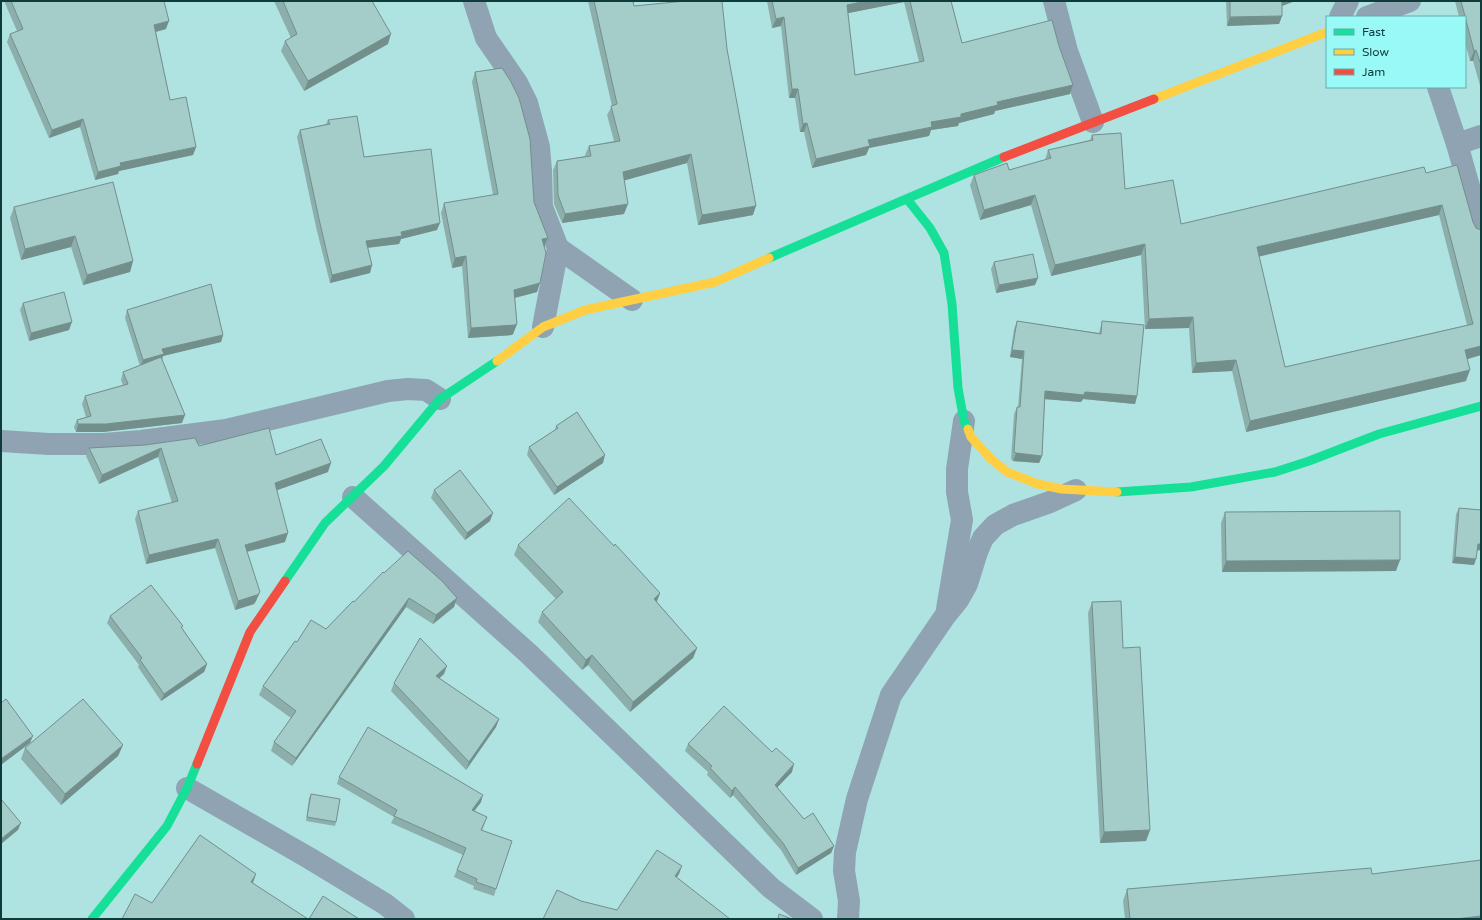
<svg xmlns="http://www.w3.org/2000/svg" width="1482" height="920" font-family="'Varela Round',sans-serif">
	<style>
		.lines { fill: none; stroke-linecap: round; stroke-linejoin: round }
		.street { stroke: #8fa3b2; stroke-width: 22 }
		.fast { stroke: #16e098; stroke-width: 9 }
		.slow { stroke: #ffcf43; stroke-width: 9 }
		.jam { stroke: #f24e42; stroke-width: 9 }
		.wall { fill: #8dafac; fill-rule: evenodd }
		.shaded-wall { fill: #738f8c }
		.building { fill: #a4ccc8; stroke: #738f8c; fill-rule: evenodd }
	</style>
	<rect width="100%" height="100%" fill="#aee3e2"/>
	<g class="lines">
		<g class="street">
			<path d="M474 1 486 38 517 83 527 103 539 147 541 171 542 207 558 248 543 327"/>
			<path d="M1054 1 1067 51 1093 122"/>
			<path d="M1340 17 1348 1"/>
			<path d="M1367 17 1410 1"/>
			<path d="M1438 87 1457 144 1481 229"/>
			<path d="M1457 144 1481 136"/>
			<path d="M558 248 632 300"/>
			<path d="M1 441 49 444H104L141 441 226 430 388 391 408 389 426 390 440 399"/>
			<path d="M353 497 529 654 771 888 812 919"/>
			<path d="M947 609 962 520 957 492V469L964 421"/>
			<path d="M187 788 309 858 385 904 404 919"/>
			<path d="M848 919 849 901 844 871 845 852 857 799 891 695 945 616 958 600 967 584 977 552 983 538 995 525 1013 515 1050 502 1076 490"/>
		</g>
		<g class="fast">
			<path d="M907 199 930 228 944 253 952 304 958 388 964 421 968 429"/>
			<path d="M769 258 1004 157"/>
			<path d="M1117 492 1191 487 1275 472 1309 461 1379 434 1481 406"/>
			<path d="M285 581 325 523 384 466 440 399 497 361"/>
			<path d="M92 919 167 826 187 788 197 764"/>
		</g>
		<g class="slow">
			<path d="M1154 99 1327 32"/>
			<path d="M497 361 543 327 585 310 715 282 769 258"/>
			<path d="M968 429 971 437 991 459 1007 472 1038 484 1062 489 1117 492"/>
		</g>
		<g class="jam">
			<path d="M1004 157 1154 99"/>
			<path d="M197 764 250 632 285 581"/>
		</g>
	</g>
	<g class="wall">
		<path d="M4 1H164L166 29 156 32 170 100 196 147 193 155 119 171 118 174 95 180 80 127 49 138 7 42 10 34 17 31Z"/>
		<path d="M274 1H372L388 44 304 91 281 51 285 41 291 38Z"/>
		<path d="M588 1H633L634 6 727 49 753 215 698 225 687 163 624 180V214L562 223 554 204 553 170 557 161 585 156V155L589 146 614 141 607 115 612 106Z"/>
		<path d="M767 1H951L962 43 1070 94 995 111 994 114 959 123 958 126 931 130 929 136 869 148 866 155 812 168 804 132H800L795 98H789L781 26 772 28ZM904 2 919 62 855 75 848 13Z"/>
		<path d="M1226 1H1295L1282 6V16L1279 24 1227 26Z"/>
		<path d="M1455 1H1481V89L1473 61H1470L1465 42V17H1459Z"/>
		<path d="M475 72 534 202 548 238 545 247 537 292 515 298 517 324 513 334 512 335 468 338 462 266 452 268 441 213 444 203 493 195 472 82Z"/>
		<path d="M328 120 437 230 401 239 399 244 368 248 372 265 370 273 330 283 316 227 297 137 300 130 326 124Z"/>
		<path d="M1092 135 1125 189 1181 224 1426 173 1457 165 1481 355 1467 359 1466 381 1246 432 1232 371 1192 373 1189 328 1145 329 1141 255 1051 276 1031 205 980 220 970 185 974 175 1009 170 1045 160 1048 150 1090 140ZM1439 215 1467 325 1285 367 1259 256Z"/>
		<path d="M14 207 133 261 130 272 83 285 71 247 21 260 10 218Z"/>
		<path d="M994 262 1035 285 996 293 991 269Z"/>
		<path d="M23 303 69 330 29 341 20 310Z"/>
		<path d="M127 310 223 335 221 342 163 356 162 360 182 423 103 432H76L74 427 77 420 86 417 82 404 85 396 123 385 121 380 123 372 140 366 125 318Z"/>
		<path d="M1017 321 1099 333 1102 321 1137 396 1135 404 1083 399 1081 402 1045 399 1042 456 1039 463 1013 461 1011 459 1014 414 1017 407H1018L1022 359 1010 357 1014 329Z"/>
		<path d="M556 426 603 463 554 495 527 455 529 447 555 430Z"/>
		<path d="M199 446 276 455 328 472 277 490 285 542 247 552 256 601 254 604 235 610 215 548 146 564 135 519 138 511 172 503 158 457 99 484 86 456 89 448Z"/>
		<path d="M434 490 490 521 465 540 431 498Z"/>
		<path d="M1459 508 1481 510V550H1477L1474 565 1452 563 1456 514Z"/>
		<path d="M1225 512 1396 571 1222 572 1221 523Z"/>
		<path d="M518 545 614 546 660 593 657 602 697 648 693 658 630 712 588 665 582 670 538 622 542 612 556 599 514 555Z"/>
		<path d="M384 573 457 598 454 607 433 624 406 607 292 766 271 751 274 742 291 718 259 695 263 686 297 642 326 629Z"/>
		<path d="M1092 602 1123 648 1150 830 1146 841 1100 843 1088 613Z"/>
		<path d="M110 616 182 628 207 664 204 672 161 701 138 667 139 665 107 623Z"/>
		<path d="M444 674 439 678 499 719 496 727 466 770 391 691 394 683Z"/>
		<path d="M688 744 792 772 777 787 804 819 834 846 831 853 796 875 781 850 733 795 730 798 707 775 708 772 685 751Z"/>
		<path d="M123 745 118 756 61 805 21 759 25 748Z"/>
		<path d="M339 777 481 802 474 811 487 817 482 831 496 889 494 896 473 889 474 886 454 877 463 855 391 823 394 817 337 784Z"/>
		<path d="M311 794 336 822 335 826 306 821 309 798Z"/>
		<path d="M1372 874 1481 919H1125L1123 901 1127 889Z"/>
	</g>
	<g class="shaded-wall">
		<path d="M866 1H905L904 2 844 14 847 5Z"/>
		<path d="M1281 1H1295L1279 7Z"/>
		<path d="M1282 16 1279 24 1227 26 1230 17Z"/>
		<path d="M784 17 781 26 772 28 776 19Z"/>
		<path d="M169 21 166 29 151 33 154 25Z"/>
		<path d="M391 34 388 44 304 91 308 81Z"/>
		<path d="M1476 50 1473 61H1470L1474 51Z"/>
		<path d="M1073 85 1070 94 995 111 994 114 959 123 958 126 931 130 929 136 869 148 866 155 812 168 816 159 868 140 931 122 961 114 997 102Z"/>
		<path d="M792 89H798L795 98H789Z"/>
		<path d="M83 119 80 127 49 138 52 130Z"/>
		<path d="M807 123 804 132H800L803 124Z"/>
		<path d="M196 147 193 155 119 171 118 174 95 180 98 172 120 163Z"/>
		<path d="M691 154 687 163 619 182 623 172Z"/>
		<path d="M1035 195 1031 205 980 220 984 210Z"/>
		<path d="M628 204 624 214 562 223 565 214Z"/>
		<path d="M1442 205 1439 215 1253 258 1257 247Z"/>
		<path d="M756 206 753 215 698 225 702 215Z"/>
		<path d="M440 223 437 230 401 239 399 244 364 248 366 241Z"/>
		<path d="M75 236 71 247 21 260 25 249Z"/>
		<path d="M548 238 544 247 542 239Z"/>
		<path d="M1145 244 1141 255 1051 276 1055 265Z"/>
		<path d="M466 256 462 266 452 268 455 258Z"/>
		<path d="M133 261 130 272 83 285 87 275Z"/>
		<path d="M372 265 370 273 330 283 332 275Z"/>
		<path d="M1038 278 1035 285 996 293 999 285Z"/>
		<path d="M540 283 537 292 510 299 514 290Z"/>
		<path d="M1193 317 1189 328 1145 329 1149 319Z"/>
		<path d="M72 322 69 330 29 341 31 333Z"/>
		<path d="M517 324 513 334 512 335 468 338 471 328Z"/>
		<path d="M223 335 221 342 163 356 161 361 140 367 143 360 162 349Z"/>
		<path d="M1481 346V355L1461 361 1465 350Z"/>
		<path d="M1012 350 1024 351 1022 359 1010 357Z"/>
		<path d="M1236 360 1232 371 1192 373 1196 363Z"/>
		<path d="M1470 370 1466 381 1246 432 1250 421Z"/>
		<path d="M1045 391 1085 392 1137 396 1135 404 1083 399 1081 402 1043 399Z"/>
		<path d="M185 415 182 423 103 432H76L78 424Z"/>
		<path d="M161 448 158 457 99 484 102 475Z"/>
		<path d="M1016 453 1042 456 1039 463 1013 461Z"/>
		<path d="M605 455 603 463 554 495 557 487Z"/>
		<path d="M331 463 328 472 272 492 275 483Z"/>
		<path d="M493 513 490 521 465 540 467 533Z"/>
		<path d="M288 533 285 542 241 553 245 545Z"/>
		<path d="M218 539 215 548 146 564 149 555Z"/>
		<path d="M1478 544H1481V550L1475 551Z"/>
		<path d="M1455 557 1476 559 1474 565 1452 563Z"/>
		<path d="M1400 560 1396 571 1222 572 1226 561Z"/>
		<path d="M260 592 256 601 254 604 235 610 238 601Z"/>
		<path d="M660 593 656 603 654 599Z"/>
		<path d="M409 598 406 607 292 766 296 758Z"/>
		<path d="M457 598 454 607 433 624 436 615Z"/>
		<path d="M697 648 693 658 630 712 633 702Z"/>
		<path d="M592 655 588 665 582 670 586 660Z"/>
		<path d="M207 664 204 672 161 701 164 694Z"/>
		<path d="M447 666 444 674 433 684 436 676Z"/>
		<path d="M499 719 496 727 466 770 469 762Z"/>
		<path d="M33 736 30 743 1 765V759Z"/>
		<path d="M123 745 118 756 61 805 65 794Z"/>
		<path d="M794 764 792 772 773 792 775 785Z"/>
		<path d="M735 787 733 795 730 798 732 791Z"/>
		<path d="M483 795 481 802 470 817 472 810Z"/>
		<path d="M21 823 18 830 1 844V839Z"/>
		<path d="M1150 830 1146 841 1100 843 1104 832Z"/>
		<path d="M834 846 831 853 796 875 798 868Z"/>
		<path d="M682 866 679 874 673 883 675 876Z"/>
		<path d="M256 874 253 883 251 882Z"/>
		<path d="M1481 916V919H1456Z"/>
	</g>
	<g class="building">
		<path d="M11 1H164L169 21 154 25 170 100 186 97 196 147 120 163 121 166 98 172 83 119 52 130 10 34 23 29Z"/>
		<path d="M283 1H372L391 34 308 81 285 41 297 34Z"/>
		<path d="M594 1H633L634 6 685 1H722L727 49 756 206 702 215 691 154 623 172 628 204 565 214 558 195 557 161 591 156 589 146 620 141 611 106 617 104Z"/>
		<path d="M772 1H866L847 5 855 75 924 61 910 1H951L962 43 1052 20 1059 46 1073 85 997 102 998 105 961 114V117L931 122 932 127 868 140 870 146 816 159 807 123 803 124 798 89H792L784 17 776 19Z"/>
		<path d="M1230 1H1282V16L1230 17Z"/>
		<path d="M1461 1H1481V65L1476 50 1474 51Z"/>
		<path d="M502 68 510 80 519 98 530 139 534 202 548 238 542 239 546 253 540 283 514 290 517 324 515 325 471 328 466 256 455 258 444 203 498 194 475 72Z"/>
		<path d="M357 116 364 157 431 149 440 223 401 232 402 236 366 241 372 265 332 275 319 219 300 130 330 124 328 120Z"/>
		<path d="M1121 133 1125 189 1173 180 1181 224 1424 167 1426 173 1457 165 1473 222 1476 228 1481 230V346L1465 350 1470 370 1250 421 1236 360 1196 363 1193 317 1149 319 1145 244 1055 265 1035 195 984 210 974 175 1007 163 1009 170 1051 158 1048 150 1093 140 1092 135ZM1442 205 1473 324 1285 367 1257 247Z"/>
		<path d="M113 182 133 261 87 275 75 236 25 249 14 207Z"/>
		<path d="M1033 254 1038 278 999 285 994 262Z"/>
		<path d="M211 284 223 335 162 349 164 354 143 360 127 310Z"/>
		<path d="M64 292 72 322 31 333 23 303Z"/>
		<path d="M1017 321 1101 334 1102 321 1144 325 1137 396 1085 392 1084 395 1045 391 1042 456 1016 453 1014 452 1017 407H1020L1024 351 1012 350Z"/>
		<path d="M161 357 185 415 106 424H78L77 420 91 416 85 396 128 384 123 372Z"/>
		<path d="M577 412 605 455 557 487 529 447 558 428 556 426Z"/>
		<path d="M269 428 276 455 321 439 331 463 275 483 288 533 245 545 260 592 257 595 238 601 218 539 149 555 138 511 178 501 161 448 102 475 89 448 145 445 195 438 199 446Z"/>
		<path d="M460 470 493 513 467 533 434 490Z"/>
		<path d="M569 498 614 546 615 544 660 593 654 599 697 648 633 702 592 655 586 660 542 612 563 592 518 545Z"/>
		<path d="M1459 508 1481 510V544H1478L1476 559 1455 557Z"/>
		<path d="M1400 511V560L1226 561 1225 512Z"/>
		<path d="M408 551 442 581 457 598 436 615 409 598 296 758 274 742 296 711 263 686 295 641 297 642 311 620 326 629 353 601 354 602 383 572 384 573Z"/>
		<path d="M151 585 183 626 181 627 207 664 164 694 140 660 142 658 110 616Z"/>
		<path d="M1121 601 1123 648 1140 647 1150 830 1104 832 1092 602Z"/>
		<path d="M420 638 447 666 436 676 499 719 469 762 394 683Z"/>
		<path d="M6 699 33 736 1 759V703Z"/>
		<path d="M83 699 123 745 65 794 25 748Z"/>
		<path d="M724 706 772 752 776 748 794 764 775 785 804 819 813 813 834 846 798 868 783 843 735 787 732 791 710 768 712 766 688 744Z"/>
		<path d="M368 727 483 795 472 810 487 817 481 830 512 841 496 889 476 882 477 879 457 870 466 848 394 816 397 810 339 777Z"/>
		<path d="M311 794 340 799 336 822 307 817Z"/>
		<path d="M1 799 21 823 1 839Z"/>
		<path d="M200 835 256 874 251 882 308 919H122L135 894 152 903Z"/>
		<path d="M657 850 682 866 675 876 730 919H543L557 890 581 901 617 910Z"/>
		<path d="M1481 860V916L1456 919H1130L1127 889 1371 868 1372 874Z"/>
		<path d="M323 896 359 919H309Z"/>
		<path d="M779 914 792 919H778Z"/>
	</g>
	<rect width="1482" height="920" fill="none" stroke="#103b3b" stroke-width="4"/>
	<rect x="1326" y="16" width="140" height="72" fill="#98f9f7" stroke="#62adac"/>
	<rect x="1334" y="29" width="20" height="6" fill="#16e098" stroke="#62adac"/>
	<text x="1362" y="36" font-size="12" fill="#103b3b">Fast</text>
	<rect x="1334" y="49" width="20" height="6" fill="#ffcf43" stroke="#62adac"/>
	<text x="1362" y="56" font-size="12" fill="#103b3b">Slow</text>
	<rect x="1334" y="69" width="20" height="6" fill="#f24e42" stroke="#62adac"/>
	<text x="1362" y="76" font-size="12" fill="#103b3b">Jam</text>
</svg>
